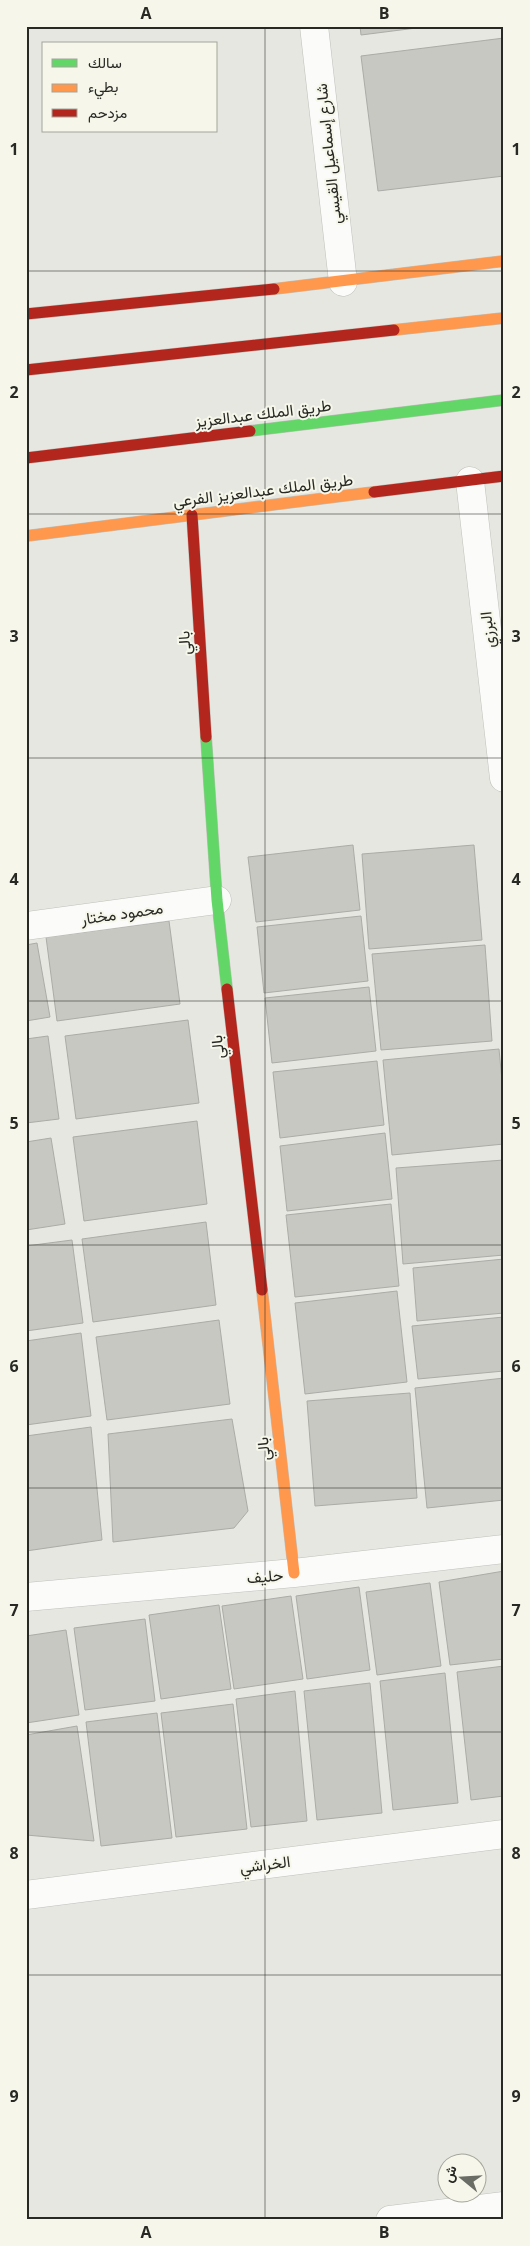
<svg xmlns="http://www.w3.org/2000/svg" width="530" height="2246" font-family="'Open Sans',Vazirmatn,sans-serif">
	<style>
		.building { fill: #c8c8c3; stroke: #abaca7 }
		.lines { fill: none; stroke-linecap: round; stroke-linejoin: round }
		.street-casing { stroke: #c0c0bb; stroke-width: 29 }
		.fast-casing { stroke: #c0c0bb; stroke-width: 12 }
		.slow-casing { stroke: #c0c0bb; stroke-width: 12 }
		.jam-casing { stroke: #c0c0bb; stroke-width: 12 }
		.street { stroke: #fbfbfa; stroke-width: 28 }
		.fast { stroke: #63d668; stroke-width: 11 }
		.slow { stroke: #ff974d; stroke-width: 11 }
		.jam { stroke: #b3261e; stroke-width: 11 }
		.grid { fill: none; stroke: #282924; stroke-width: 1; stroke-opacity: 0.55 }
		.labels { text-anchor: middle; stroke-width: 4; stroke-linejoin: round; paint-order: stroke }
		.street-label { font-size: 16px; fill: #282924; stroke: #f6f7ea }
		.neatline { fill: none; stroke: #282924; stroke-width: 2 }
		.grid-label { font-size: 16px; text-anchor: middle; font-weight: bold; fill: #282924 }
	</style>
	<rect width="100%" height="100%" fill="#e6e7e0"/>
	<g class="building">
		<path d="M360 26H432L361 35Z"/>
		<path d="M504 38V176L378 191 361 56Z"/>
		<path d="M353 845 360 910 256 922 248 857Z"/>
		<path d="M474 845 482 940 369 949 362 854Z"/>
		<path d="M361 916 368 981 264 993 257 927Z"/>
		<path d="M169 921 180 1004 57 1021 46 937Z"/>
		<path d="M37 943 50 1017 26 1021V945Z"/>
		<path d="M485 945 492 1041 381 1050 372 954Z"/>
		<path d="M369 987 376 1051 272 1063 265 998Z"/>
		<path d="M188 1020 199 1103 76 1119 65 1036Z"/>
		<path d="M48 1036 59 1119 26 1123V1039Z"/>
		<path d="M499 1049 504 1102V1144L392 1155 383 1060Z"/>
		<path d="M377 1061 384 1125 280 1138 273 1072Z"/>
		<path d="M197 1121 207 1204 84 1221 73 1137Z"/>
		<path d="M385 1133 392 1199 287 1211 280 1146Z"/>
		<path d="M51 1138 65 1224 26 1230V1142Z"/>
		<path d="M504 1160V1255L403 1264 396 1168Z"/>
		<path d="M391 1204 399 1286 295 1297 286 1215Z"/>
		<path d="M206 1222 216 1305 93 1322 82 1239Z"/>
		<path d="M72 1240 83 1323 26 1331V1246Z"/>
		<path d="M504 1259V1313L417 1321 413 1268Z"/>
		<path d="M397 1291 407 1382 305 1394 295 1303Z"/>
		<path d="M504 1317V1371L418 1379 412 1326Z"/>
		<path d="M219 1320 230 1404 107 1420 96 1337Z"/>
		<path d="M81 1333 91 1416 26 1425V1341Z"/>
		<path d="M504 1378V1500L427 1508 415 1388Z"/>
		<path d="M410 1393 417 1498 315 1506 307 1401Z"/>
		<path d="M232 1419 248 1511 234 1528 113 1542 108 1434Z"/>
		<path d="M91 1427 102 1540 26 1551V1436Z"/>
		<path d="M504 1571V1659L450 1665 439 1582Z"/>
		<path d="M430 1583 441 1666 377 1675 366 1592Z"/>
		<path d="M359 1587 370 1670 307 1679 296 1596Z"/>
		<path d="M291 1596 303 1679 234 1689 222 1606Z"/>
		<path d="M219 1605 231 1689 161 1699 149 1615Z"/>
		<path d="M145 1619 155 1701 85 1710 74 1628Z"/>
		<path d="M66 1630 79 1715 26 1723V1636Z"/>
		<path d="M504 1666V1796L471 1800 457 1672Z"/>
		<path d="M445 1673 458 1803 393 1810 380 1681Z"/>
		<path d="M370 1683 382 1813 317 1820 304 1691Z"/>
		<path d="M295 1691 307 1821 251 1827 236 1699Z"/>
		<path d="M233 1704 247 1829 176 1837 161 1713Z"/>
		<path d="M157 1713 172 1838 101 1846 86 1722Z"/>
		<path d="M77 1726 94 1841 26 1835V1735Z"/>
	</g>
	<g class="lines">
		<defs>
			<g id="street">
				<path d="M314 26 343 282"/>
				<path d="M470 481 504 778"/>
				<path d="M26 926 217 900"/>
				<path d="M26 1597 294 1573 504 1549"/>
				<path d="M26 1895 504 1834"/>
				<path d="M390 2220 504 2206"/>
			</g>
			<g id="fast">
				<path d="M250 431 504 400"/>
				<path d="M206 737 217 900 227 989"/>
			</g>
			<g id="slow">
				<path d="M274 289 504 261"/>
				<path d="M394 330 504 318"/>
				<path d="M26 536 374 492"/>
				<path d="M262 1290 294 1573"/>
			</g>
			<g id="jam">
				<path d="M26 314 274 289"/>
				<path d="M26 370 394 330"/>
				<path d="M26 458 250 431"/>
				<path d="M374 492 504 476"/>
				<path d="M192 515 206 737"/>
				<path d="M227 989 262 1290"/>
			</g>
		</defs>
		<use href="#street" class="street-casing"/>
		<use href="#fast" class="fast-casing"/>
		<use href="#slow" class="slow-casing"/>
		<use href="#jam" class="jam-casing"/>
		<use href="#street" class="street"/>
		<use href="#fast" class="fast"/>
		<use href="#slow" class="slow"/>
		<use href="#jam" class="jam"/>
	</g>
	<path class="grid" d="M265 26V2220M26 271H504M26 514H504M26 758H504M26 1001H504M26 1245H504M26 1488H504M26 1732H504M26 1975H504"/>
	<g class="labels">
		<g class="street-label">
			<text transform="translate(328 154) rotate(-96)" y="6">شارع إسماعيل القيسي</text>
			<text transform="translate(263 413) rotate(-7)" y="6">طريق الملك عبدالعزيز</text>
			<text transform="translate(263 490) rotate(-7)" y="6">طريق الملك عبدالعزيز الفرعي</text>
			<text transform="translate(487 630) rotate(-96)" y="6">البرزي</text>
			<text transform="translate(184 643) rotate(-94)" y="6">بالي</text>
			<text transform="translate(122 913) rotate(-8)" y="6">محمود مختار</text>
			<text transform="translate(217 1047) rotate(-96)" y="6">بالي</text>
			<text transform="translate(263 1449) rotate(-96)" y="6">بالي</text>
			<text transform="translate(265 1576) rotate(-5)" y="6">حليف</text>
			<text transform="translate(265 1864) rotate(-7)" y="6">الخراشي</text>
		</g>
	</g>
	<rect width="530" height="2246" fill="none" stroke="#f6f7ea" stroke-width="55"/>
	<rect x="42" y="42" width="175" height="90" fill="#f6f7ea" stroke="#a4a59b"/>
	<rect x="52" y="59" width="25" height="8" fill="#63d668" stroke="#a4a59b"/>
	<text x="88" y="68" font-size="15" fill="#282924">سالك</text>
	<rect x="52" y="84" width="25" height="8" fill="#ff974d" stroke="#a4a59b"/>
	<text x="88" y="92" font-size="15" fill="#282924">بطيء</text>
	<rect x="52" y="109" width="25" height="8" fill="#b3261e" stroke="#a4a59b"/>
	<text x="88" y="118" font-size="15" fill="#282924">مزدحم</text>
	<g transform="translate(462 2178) rotate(288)"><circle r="24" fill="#f6f7ea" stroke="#a4a59b"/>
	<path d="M0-4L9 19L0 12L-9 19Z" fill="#6a6c66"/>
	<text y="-8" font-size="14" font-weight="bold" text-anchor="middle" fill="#282924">ش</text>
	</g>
	<rect x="28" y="28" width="474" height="2190" class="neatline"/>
	<g class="grid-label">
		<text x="146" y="19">A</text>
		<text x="384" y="19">B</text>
		<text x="14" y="155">1</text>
		<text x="516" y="155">1</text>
		<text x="14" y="398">2</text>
		<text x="516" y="398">2</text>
		<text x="14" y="642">3</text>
		<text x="516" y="642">3</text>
		<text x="14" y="885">4</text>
		<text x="516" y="885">4</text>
		<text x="14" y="1129">5</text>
		<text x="516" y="1129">5</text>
		<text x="14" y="1372">6</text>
		<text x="516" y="1372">6</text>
		<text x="14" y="1616">7</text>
		<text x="516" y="1616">7</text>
		<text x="14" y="1859">8</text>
		<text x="516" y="1859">8</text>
		<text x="14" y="2102">9</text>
		<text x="516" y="2102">9</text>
		<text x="146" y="2238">A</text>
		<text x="384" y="2238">B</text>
	</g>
</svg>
